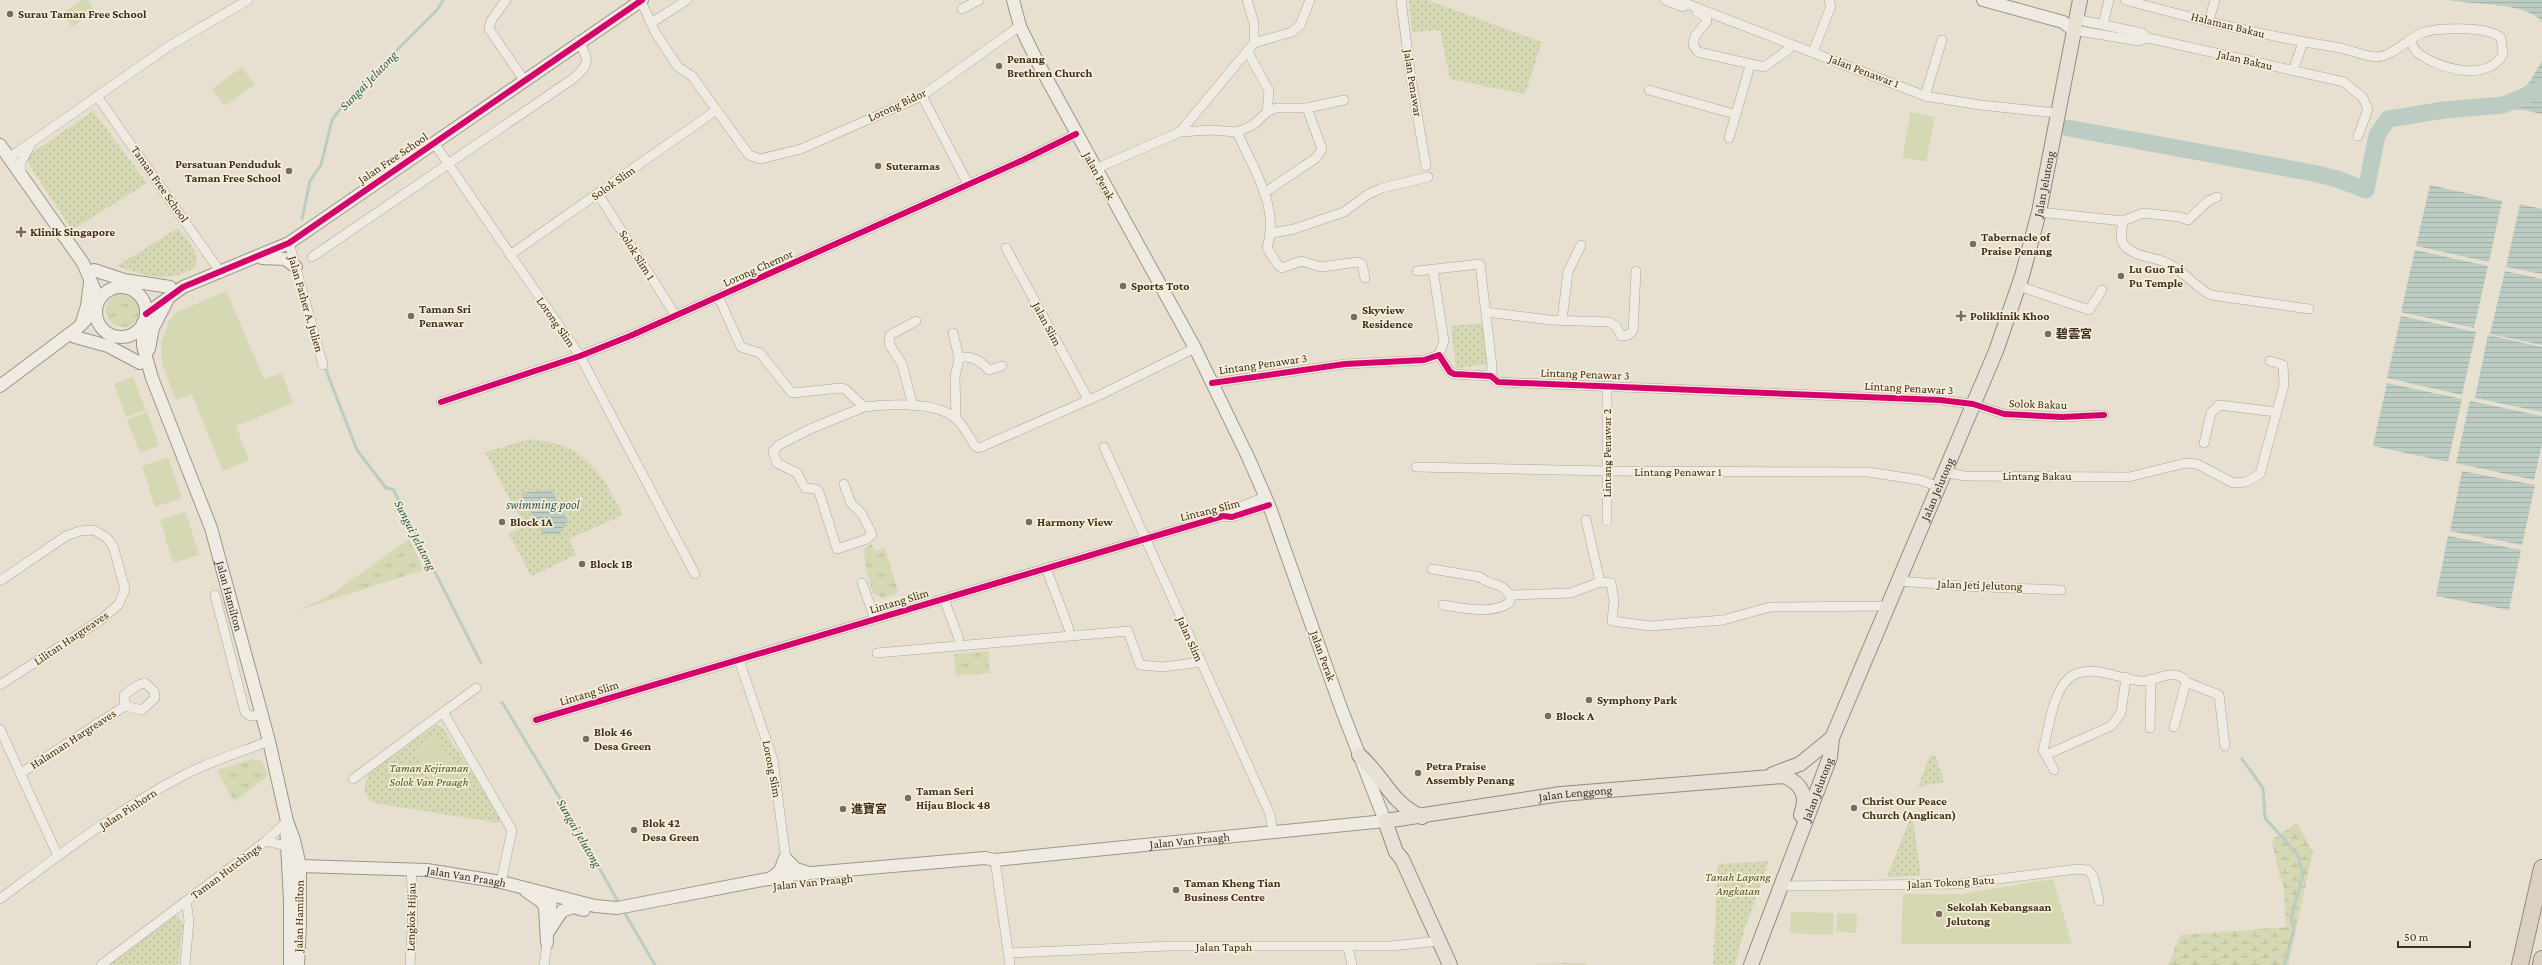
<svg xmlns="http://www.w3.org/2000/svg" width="2542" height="965" font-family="'Crimson Pro','Noto Sans SC',serif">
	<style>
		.grass { fill: url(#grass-tufts) }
		.wetland { fill: url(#wetland-marsh) }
		.park { fill: url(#park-dots) }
		.pitch { fill: #d6d7b3 }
		.water { fill: url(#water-rules) }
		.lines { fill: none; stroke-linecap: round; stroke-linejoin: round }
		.stream { stroke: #bcccc2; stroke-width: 3 }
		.river { stroke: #bcccc2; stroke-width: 17 }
		.street-casing { stroke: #ada599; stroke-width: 10 }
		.secondary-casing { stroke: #9c958a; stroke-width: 14 }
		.primary-casing { stroke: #928b80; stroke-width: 16 }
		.highway-casing { stroke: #928b80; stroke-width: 18 }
		.street { stroke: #efebe3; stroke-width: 9 }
		.secondary { stroke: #efebe3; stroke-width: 12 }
		.primary { stroke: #e6e1d4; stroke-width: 14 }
		.highway { stroke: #dad1c2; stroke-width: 16 }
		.cycleway-casing { stroke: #f7eed8; stroke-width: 8 }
		.cycleway { stroke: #d6006c; stroke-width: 6 }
		.poi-dot { fill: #786c5e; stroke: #f7eed8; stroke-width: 1.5 }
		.labels { text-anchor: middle; stroke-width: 3.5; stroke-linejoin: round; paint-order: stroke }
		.poi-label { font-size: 12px; font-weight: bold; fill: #3d2e20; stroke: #f7eed8; text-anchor: start }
		.street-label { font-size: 12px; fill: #3d2e20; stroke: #f7eed8 }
		.park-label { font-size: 12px; font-style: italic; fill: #4d5a26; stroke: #f7eed8 }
		.water-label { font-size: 13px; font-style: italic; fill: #2f5d5a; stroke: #f7eed8 }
	</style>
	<defs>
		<pattern id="grass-tufts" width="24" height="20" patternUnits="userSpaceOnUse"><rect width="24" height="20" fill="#d6d7b3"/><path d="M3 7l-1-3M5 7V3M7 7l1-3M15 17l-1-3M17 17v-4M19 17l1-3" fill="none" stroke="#b9b99a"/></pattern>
		<pattern id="wetland-marsh" width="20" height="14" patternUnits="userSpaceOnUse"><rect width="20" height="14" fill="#d6d7b3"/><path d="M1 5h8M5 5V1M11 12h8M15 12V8" fill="none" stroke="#b9b99a"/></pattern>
		<pattern id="park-dots" width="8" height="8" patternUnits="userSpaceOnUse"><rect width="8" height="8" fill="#d6d7b3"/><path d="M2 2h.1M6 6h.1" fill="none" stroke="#b9b99a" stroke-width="1.8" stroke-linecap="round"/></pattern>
		<pattern id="water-rules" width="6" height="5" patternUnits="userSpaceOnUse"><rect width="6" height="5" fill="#bcccc2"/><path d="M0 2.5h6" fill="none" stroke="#a2b0a6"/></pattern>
	</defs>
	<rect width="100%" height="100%" fill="#e7e0d1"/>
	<g class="grass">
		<circle cx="123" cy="310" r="17"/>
		<path d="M409 539 424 570 295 611 329 596Z"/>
		<path d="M872 544 875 551 885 548 898 591 896 594 884 598 873 593 866 569 864 548Z"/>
		<path d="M988 651 990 673 956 676 954 654Z"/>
		<path d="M252 759 262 761 268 776 234 802 217 770Z"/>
		<path d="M1525 963H1586V965Z"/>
	</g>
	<path class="wetland" d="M2297 823 2313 852 2288 965H2168L2180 935 2286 927 2284 888 2279 874 2272 840Z"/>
	<g class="park">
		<path d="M1409 0H1427L1542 42 1525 94 1450 79 1440 30 1412 32Z"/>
		<path d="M93 111 147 183 72 230 25 158Z"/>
		<path d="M178 228C183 236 197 249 197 259 197 265 193 269 188 271 164 284 141 274 117 266Z"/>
		<path d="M1485 323 1490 364 1456 368 1451 326Z"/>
		<path d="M530 439C540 441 552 442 561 445 592 457 609 486 623 515L569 539 576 555 531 576 509 534 524 526 485 452Z"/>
		<path d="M436 725 442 727 502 819 499 823 374 803 368 798 364 789 369 773Z"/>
		<path d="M1930 755 1936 756 1944 782 1918 787Z"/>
		<path d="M1912 813 1921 876 1887 877Z"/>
		<path d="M1769 861 1744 931 1735 965H1713L1718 864Z"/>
		<path d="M174 916 180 918 183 924 178 965H106L168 917Z"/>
	</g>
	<g class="pitch">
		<path d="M88 0 95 11 72 27 62 14 80 1Z"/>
		<path d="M242 67 255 85 224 106 212 89Z"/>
		<path d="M1911 112 1935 117 1926 162 1902 157Z"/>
		<path d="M226 291 264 379 282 373 293 403 236 426 249 460 223 471 192 395 176 400 162 364 161 343 169 321 177 312Z"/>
		<path d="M133 377 146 410 126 417 114 384Z"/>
		<path d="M147 412 159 446 140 453 127 420Z"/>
		<path d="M168 457 182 498 155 507 142 466Z"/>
		<path d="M186 512 199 555 173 563 160 520Z"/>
		<path d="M436 737 462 776 440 791 413 752Z"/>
		<path d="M2053 879 2072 944H1901L1903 894H1961Z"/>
		<path d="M1791 912 1834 913 1833 935 1790 933Z"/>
		<path d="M1837 913 1857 914 1856 933 1836 932Z"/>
	</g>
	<g class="water">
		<path d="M2448 0H2542V22C2527 2 2473 5 2448 0Z"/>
		<path d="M2542 61V114L2524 110 2503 109 2505 102 2529 83Z"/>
		<path d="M2430 185 2502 201 2489 262 2416 246Z"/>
		<path d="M2520 204 2542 209V274L2506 267Z"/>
		<path d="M2415 250 2488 266 2474 328 2401 312Z"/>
		<path d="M2505 271 2542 279V345L2490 334Z"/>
		<path d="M2401 316 2476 332 2462 395 2387 378Z"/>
		<path d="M2488 335 2542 347V412L2475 398Z"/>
		<path d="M2387 383 2462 399 2448 462 2373 446Z"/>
		<path d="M2470 401 2542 416V444L2534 480 2456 463Z"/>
		<path d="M2462 471 2535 485 2522 545 2450 531Z"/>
		<path d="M552 490 568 521 559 534H543L521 493Z"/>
		<path d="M2448 536 2521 550 2509 610 2436 596Z"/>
	</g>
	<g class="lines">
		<g class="stream">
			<path d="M302 219 310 181 321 165 332 120 348 99 437 10 443 0"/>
			<path d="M326 370 357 450 386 488 393 489 481 663"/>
			<path d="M502 702 564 805 620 905"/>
			<path d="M2242 759 2263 788 2265 818 2298 855 2303 875 2291 918 2294 929 2284 965"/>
			<path d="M623 910 655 965"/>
		</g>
		<path class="river" d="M2068 128 2313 173 2337 179 2366 190 2377 135 2388 119 2444 110 2503 105 2542 89"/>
		<defs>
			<g id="street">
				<path d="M506 0 491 21 489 29 524 80"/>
				<path d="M1401 0 1411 78 1426 166"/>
				<path d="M1665 0 1683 7"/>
				<path d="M1677 0 1925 96 1980 105 2057 113"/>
				<path d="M2125 0C2194 19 2264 36 2335 47 2349 49 2362 56 2376 57 2391 57 2408 39 2422 33 2436 27 2490 26 2501 38L2503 54C2487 83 2439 69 2418 53 2414 50 2412 44 2410 40"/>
				<path d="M641 1 655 32 678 67 692 76 749 155 760 159 801 149 922 96 1020 26"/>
				<path d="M962 9 979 0"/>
				<path d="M1697 12 1706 17 1707 21 1695 36 1693 45 1698 52 1764 67 1789 49"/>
				<path d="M2075 19 2142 33 2147 38"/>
				<path d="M2209 20 2215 0"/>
				<path d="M651 23 687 0"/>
				<path d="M2103 24 2109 0"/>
				<path d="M2073 30 2139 41 2147 38 2153 39 2344 82 2363 98 2368 109 2358 136"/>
				<path d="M1254 43 1292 32 1300 25 1310 0"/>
				<path d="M1813 52 1831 6 1829 0"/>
				<path d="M2293 71 2303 42"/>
				<path d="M1649 90 1734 114"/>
				<path d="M97 96 221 273"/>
				<path d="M922 96 968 184"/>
				<path d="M1925 96 1942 40"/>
				<path d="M1267 112 1276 108H1307L1344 100"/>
				<path d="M1180 132 1254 43V23L1247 0"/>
				<path d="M1237 132C1253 168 1280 207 1267 248L1278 265 1282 268 1301 261 1321 267 1358 262 1362 264 1365 278"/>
				<path d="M1729 138 1750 66"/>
				<path d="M434 143 580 356 695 574"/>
				<path d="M9 158 169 46 248 0"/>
				<path d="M1095 169 1180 132 1211 130 1237 132 1253 125 1267 112 1269 91 1248 52"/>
				<path d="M21 175V162L30 146"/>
				<path d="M1264 193 1316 158 1322 149 1307 108"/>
				<path d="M598 194 676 316"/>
				<path d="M2039 212 2123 221 2143 213 2180 217 2188 220 2208 201 2217 197"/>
				<path d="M2123 221C2122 228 2119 239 2124 245 2135 258 2155 256 2169 264 2185 272 2195 287 2211 295L2309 309"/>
				<path d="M1272 233 1294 229 1344 212 1367 195 1382 188 1428 177"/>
				<path d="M289 243 323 365"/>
				<path d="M1006 248 1088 399"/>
				<path d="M510 255 715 111"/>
				<path d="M312 257 574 78C590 63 589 61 579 41"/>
				<path d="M1433 270 1444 341 1439 355"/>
				<path d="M1417 271 1480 264 1492 366 1491 376"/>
				<path d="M2019 286 2089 310 2102 290"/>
				<path d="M719 298 741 347 760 353 792 393 840 388 845 389 864 407C888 404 936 401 955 418 963 424 969 437 975 446L979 448 1100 395 1195 348"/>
				<path d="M1486 312 1550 320 1609 322 1616 326 1621 336 1628 335 1633 331 1636 271"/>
				<path d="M1562 320 1568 272 1581 245"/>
				<path d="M953 333 959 358 955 377 956 418"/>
				<path d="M959 358C971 354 982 362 989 370L1002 366"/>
				<path d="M1212 383 1345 364 1424 360 1439 355 1450 372 1454 374 1491 376 1498 382 1940 400 1973 404 2004 414 2062 417 2104 415"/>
				<path d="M441 402 580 356 630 336 1023 160 1076 134"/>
				<path d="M913 406 902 364 889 344 890 335 916 321"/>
				<path d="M2204 443 2211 413 2219 405 2276 412"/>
				<path d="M1104 447 1270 814 1273 832"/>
				<path d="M1416 467 1607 471 1868 472 1920 480 1939 487"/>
				<path d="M1945 472 1964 476 2129 477 2186 463 2197 464 2233 483 2246 482 2260 474 2284 385 2283 365 2270 361"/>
				<path d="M844 484 851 503 862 514 872 534 867 539 837 549 819 492 816 489 805 488 797 473 777 463 773 451 779 445 810 429 864 407"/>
				<path d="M1223 516 1230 511 1265 497"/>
				<path d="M1586 520 1600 582 1611 583 1614 601 1612 621 1650 626 1723 620 1770 607 1888 606"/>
				<path d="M1607 521V386"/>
				<path d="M1046 568 1069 629"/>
				<path d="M1432 569 1480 577C1489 585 1494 582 1502 587 1507 590 1506 593 1512 595"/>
				<path d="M0 581 66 536 80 531 94 530 107 538 113 546 125 589 119 604 102 619 0 685"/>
				<path d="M1899 581 1963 586 2061 590"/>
				<path d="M862 583 875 619"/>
				<path d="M215 595 245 712 250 716 262 715"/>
				<path d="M944 599 959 639"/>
				<path d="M1443 605C1462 608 1491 615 1509 603L1512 595 1571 593 1600 582"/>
				<path d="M877 653 1128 631 1140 665 1163 667 1201 662"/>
				<path d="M739 660 773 760 789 883"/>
				<path d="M2126 677 2121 713 2111 726 2046 755 2043 750C2049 729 2052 693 2069 678 2088 662 2119 679 2141 681 2155 682 2176 666 2186 682L2174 727"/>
				<path d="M2186 682 2219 695 2225 746"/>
				<path d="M145 683 154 691 155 698 142 710 125 706 124 695 138 685Z"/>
				<path d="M443 712 512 830 501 882"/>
				<path d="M536 720 1145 539 1223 516 1232 517 1269 505"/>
				<path d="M2150 728 2151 679"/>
				<path d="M0 729 58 856"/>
				<path d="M2046 755 2054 770"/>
				<path d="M21 773 125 706"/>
				<path d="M353 779 476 688"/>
				<path d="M266 841 286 846"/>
				<path d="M995 860 1010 965"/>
				<path d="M1779 886 1958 884 2077 869 2088 870 2093 876 2099 901"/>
				<path d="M0 899C59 855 119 809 184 775 211 761 241 752 269 741"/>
				<path d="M550 922 553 894"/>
				<path d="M1348 947 1352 965"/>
				<path d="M1008 953 1169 946H1391L1439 941"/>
				<path d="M101 965 266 841 287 821"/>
				<path d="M185 965 189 920 186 901"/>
				<path d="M410 965 413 912 411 868"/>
				<path d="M544 965 548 937"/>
			</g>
			<g id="secondary">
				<path d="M1983 0 2063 22 2073 30"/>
				<path d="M0 145 83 263 99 300"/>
				<path d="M262 258 285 259 296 267"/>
				<path d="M94 270 124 280 170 287"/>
				<circle cx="121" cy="312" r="25"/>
				<path d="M146 314 183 287 289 243 642 0"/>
				<path d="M82 322 87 306 90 282"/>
				<path id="s1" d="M143 323V346L152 378 211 528 269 741 287 821 294 840 300 866V925L298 965"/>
				<path d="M75 337 108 346 140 363"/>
				<path d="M149 349 153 328 167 301"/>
				<path d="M0 386 80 326 96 309"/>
				<path d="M286 826 290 900V965"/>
				<path id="s2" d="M300 866 427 870 501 882 595 906 617 908 788 875 985 858 995 860 1385 821 1341 708 1269 505 1248 457 1195 348 1037 61 1020 26 1013 0"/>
				<path d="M770 879 780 871 785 858 796 869 806 872"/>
				<path d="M526 891 542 902 545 908 547 943"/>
				<path d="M548 932 562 911 573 907 584 910"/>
			</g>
			<g id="primary">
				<path d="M1359 755C1384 776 1390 803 1422 817"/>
				<path d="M1773 774 1800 764 1832 738"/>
				<path id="s3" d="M1450 965 1402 859 1396 852 1385 821 1561 794 1784 776C1803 784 1808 797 1801 815"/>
				<path id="s4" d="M1751 965 1830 757 1832 738 1996 351 2022 276 2039 212 2080 0"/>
			</g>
			<g id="highway">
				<path d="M2520 965 2542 868"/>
				<path d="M2541 965 2542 959"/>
			</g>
		</defs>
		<use href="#street" class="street-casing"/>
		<use href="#secondary" class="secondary-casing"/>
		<use href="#primary" class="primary-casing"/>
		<use href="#highway" class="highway-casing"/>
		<use href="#street" class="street"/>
		<use href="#secondary" class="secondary"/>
		<use href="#primary" class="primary"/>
		<use href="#highway" class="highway"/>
		<defs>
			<g id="cycleway">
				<path d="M146 314 183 287 289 243 642 0"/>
				<path d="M1212 383 1345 364 1424 360 1439 355 1450 372 1454 374 1491 376 1498 382 1940 400 1973 404 2004 414 2062 417 2104 415"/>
				<path d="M441 402 580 356 630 336 1023 160 1076 134"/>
				<path d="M536 720 1145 539 1223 516 1232 517 1269 505"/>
			</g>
		</defs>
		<use href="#cycleway" class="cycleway-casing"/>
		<use href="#cycleway" class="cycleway"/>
	</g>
	<g class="poi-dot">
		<circle cx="10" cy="14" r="4"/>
		<circle cx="999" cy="66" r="4"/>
		<circle cx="878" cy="166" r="4"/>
		<circle cx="289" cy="171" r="4"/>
		<path d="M19 226h4v4h4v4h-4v4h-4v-4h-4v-4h4z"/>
		<circle cx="1973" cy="244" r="4"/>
		<circle cx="2121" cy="276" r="4"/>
		<circle cx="1123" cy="286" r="4"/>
		<circle cx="411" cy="316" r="4"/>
		<path d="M1959 310h4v4h4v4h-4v4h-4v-4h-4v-4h4z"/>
		<circle cx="1354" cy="317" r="4"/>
		<circle cx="2048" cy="334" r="4"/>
		<circle cx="502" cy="522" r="4"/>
		<circle cx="1029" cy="522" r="4"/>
		<circle cx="582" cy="564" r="4"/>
		<circle cx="1589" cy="700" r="4"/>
		<circle cx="1548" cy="716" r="4"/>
		<circle cx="586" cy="739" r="4"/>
		<circle cx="1418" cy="773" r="4"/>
		<circle cx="908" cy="798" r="4"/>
		<circle cx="1854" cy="808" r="4"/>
		<circle cx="843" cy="809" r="4"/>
		<circle cx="634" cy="830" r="4"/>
		<circle cx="1176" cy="890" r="4"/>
		<circle cx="1939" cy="914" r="4"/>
	</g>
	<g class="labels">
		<g class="poi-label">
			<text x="18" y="18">Surau Taman Free School</text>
			<text x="1007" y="63">Penang<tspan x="1007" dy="14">Brethren Church</tspan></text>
			<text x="281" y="168" text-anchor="end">Persatuan Penduduk<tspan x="281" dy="14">Taman Free School</tspan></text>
			<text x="886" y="170">Suteramas</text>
			<text x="30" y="236">Klinik Singapore</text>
			<text x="1981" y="241">Tabernacle of<tspan x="1981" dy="14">Praise Penang</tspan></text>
			<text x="2129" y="273">Lu Guo Tai<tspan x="2129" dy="14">Pu Temple</tspan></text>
			<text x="1131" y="290">Sports Toto</text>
			<text x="419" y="313">Taman Sri<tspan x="419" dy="14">Penawar</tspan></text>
			<text x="1362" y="314">Skyview<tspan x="1362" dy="14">Residence</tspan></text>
			<text x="1970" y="320">Poliklinik Khoo</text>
			<text x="2056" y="338">碧雲宮</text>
			<text x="510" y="526">Block 1A</text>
			<text x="1037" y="526">Harmony View</text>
			<text x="590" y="568">Block 1B</text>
			<text x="1597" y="704">Symphony Park</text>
			<text x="1556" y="720">Block A</text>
			<text x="594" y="736">Blok 46<tspan x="594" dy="14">Desa Green</tspan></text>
			<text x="1426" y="770">Petra Praise<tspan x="1426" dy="14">Assembly Penang</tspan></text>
			<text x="916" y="795">Taman Seri<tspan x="916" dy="14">Hijau Block 48</tspan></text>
			<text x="1862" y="805">Christ Our Peace<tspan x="1862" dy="14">Church (Anglican)</tspan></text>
			<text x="851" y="813">進寶宮</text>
			<text x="642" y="827">Blok 42<tspan x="642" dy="14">Desa Green</tspan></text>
			<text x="1184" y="887">Taman Kheng Tian<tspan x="1184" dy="14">Business Centre</tspan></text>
			<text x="1947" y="911">Sekolah Kebangsaan<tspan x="1947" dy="14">Jelutong</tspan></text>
		</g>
		<g class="street-label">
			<text transform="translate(2228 25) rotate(14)" y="4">Halaman Bakau</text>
			<text transform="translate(2245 60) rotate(13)" y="4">Jalan Bakau</text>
			<text transform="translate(1864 71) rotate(21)" y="4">Jalan Penawar 1</text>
			<text transform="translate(1413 83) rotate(81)" y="4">Jalan Penawar</text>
			<text transform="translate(897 105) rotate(-25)" y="4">Lorong Bidor</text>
			<text transform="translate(393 158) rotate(-34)" y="4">Jalan Free School</text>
			<text transform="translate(1099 176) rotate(61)" y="4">Jalan Perak</text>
			<text transform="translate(613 183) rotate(-35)" y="4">Solok Slim</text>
			<text transform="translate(160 184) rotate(55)" y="4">Taman Free School</text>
			<text dy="4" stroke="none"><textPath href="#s4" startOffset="836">Jalan Jelutong</textPath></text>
			<text transform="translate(637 255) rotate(58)" y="4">Solok Slim 1</text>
			<text transform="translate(758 268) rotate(-24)" y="4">Lorong Chemor</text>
			<text transform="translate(306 304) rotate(74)" y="4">Jalan Father A. Julien</text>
			<text transform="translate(556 322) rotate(55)" y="4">Lorong Slim</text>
			<text transform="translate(1047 324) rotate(62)" y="4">Jalan Slim</text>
			<text transform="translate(1263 364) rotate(-8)" y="4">Lintang Penawar 3</text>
			<text transform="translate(1585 374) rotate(2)" y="4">Lintang Penawar 3</text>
			<text transform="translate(1909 388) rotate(3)" y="4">Lintang Penawar 3</text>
			<text transform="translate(2038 404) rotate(2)" y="4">Solok Bakau</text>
			<text transform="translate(1607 453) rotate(-90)" y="4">Lintang Penawar 2</text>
			<text x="1678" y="476">Lintang Penawar 1</text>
			<text x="2037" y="480">Lintang Bakau</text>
			<text dy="4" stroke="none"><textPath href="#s4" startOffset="512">Jalan Jelutong</textPath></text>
			<text transform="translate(1210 510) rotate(-14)" y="4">Lintang Slim</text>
			<text transform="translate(1980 585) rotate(2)" y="4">Jalan Jeti Jelutong</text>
			<text dy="4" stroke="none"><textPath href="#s1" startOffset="288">Jalan Hamilton</textPath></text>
			<text transform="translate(899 601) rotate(-17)" y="4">Lintang Slim</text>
			<text transform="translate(71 638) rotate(-34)" y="4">Lilitan Hargreaves</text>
			<text transform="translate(1190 639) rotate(66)" y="4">Jalan Slim</text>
			<text transform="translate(1323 656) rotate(70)" y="4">Jalan Perak</text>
			<text transform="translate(589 693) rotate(-17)" y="4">Lintang Slim</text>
			<text transform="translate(73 739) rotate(-33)" y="4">Halaman Hargreaves</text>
			<text transform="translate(772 769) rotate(79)" y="4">Lorong Slim</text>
			<text dy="4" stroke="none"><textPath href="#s4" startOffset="188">Jalan Jelutong</textPath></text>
			<text dy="4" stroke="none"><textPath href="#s3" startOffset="351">Jalan Lenggong</textPath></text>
			<text transform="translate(128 809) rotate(-33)" y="4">Jalan Pinhorn</text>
			<text dy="4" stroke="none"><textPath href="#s2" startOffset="899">Jalan Van Praagh</textPath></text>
			<text transform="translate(226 871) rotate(-37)" y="4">Taman Hutchings</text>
			<text dy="4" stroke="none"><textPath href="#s2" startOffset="167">Jalan Van Praagh</textPath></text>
			<text transform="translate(813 882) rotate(-6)" y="4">Jalan Van Praagh</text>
			<text transform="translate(1951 882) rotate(-3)" y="4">Jalan Tokong Batu</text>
			<text transform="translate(299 916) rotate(-89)" y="4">Jalan Hamilton</text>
			<text transform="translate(411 917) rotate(-89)" y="4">Lengkok Hijau</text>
			<text x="1224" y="951">Jalan Tapah</text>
		</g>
		<g class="park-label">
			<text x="429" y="772">Taman Kejiranan<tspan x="429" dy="14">Solok Van Praagh</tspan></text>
			<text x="1738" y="881">Tanah Lapang<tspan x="1738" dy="14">Angkatan</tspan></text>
		</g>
		<g class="water-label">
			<text transform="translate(368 80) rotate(-46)" y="5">Sungai Jelutong</text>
			<text x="543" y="509">swimming pool</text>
			<text transform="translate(416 535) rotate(63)" y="5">Sungai Jelutong</text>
			<text transform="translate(580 833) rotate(60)" y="5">Sungai Jelutong</text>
		</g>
	</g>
	<path d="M2398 941v6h72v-6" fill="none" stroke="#3d2e20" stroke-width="2"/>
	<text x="2404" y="941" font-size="12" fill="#3d2e20" stroke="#f7eed8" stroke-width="3" paint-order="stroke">50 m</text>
</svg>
